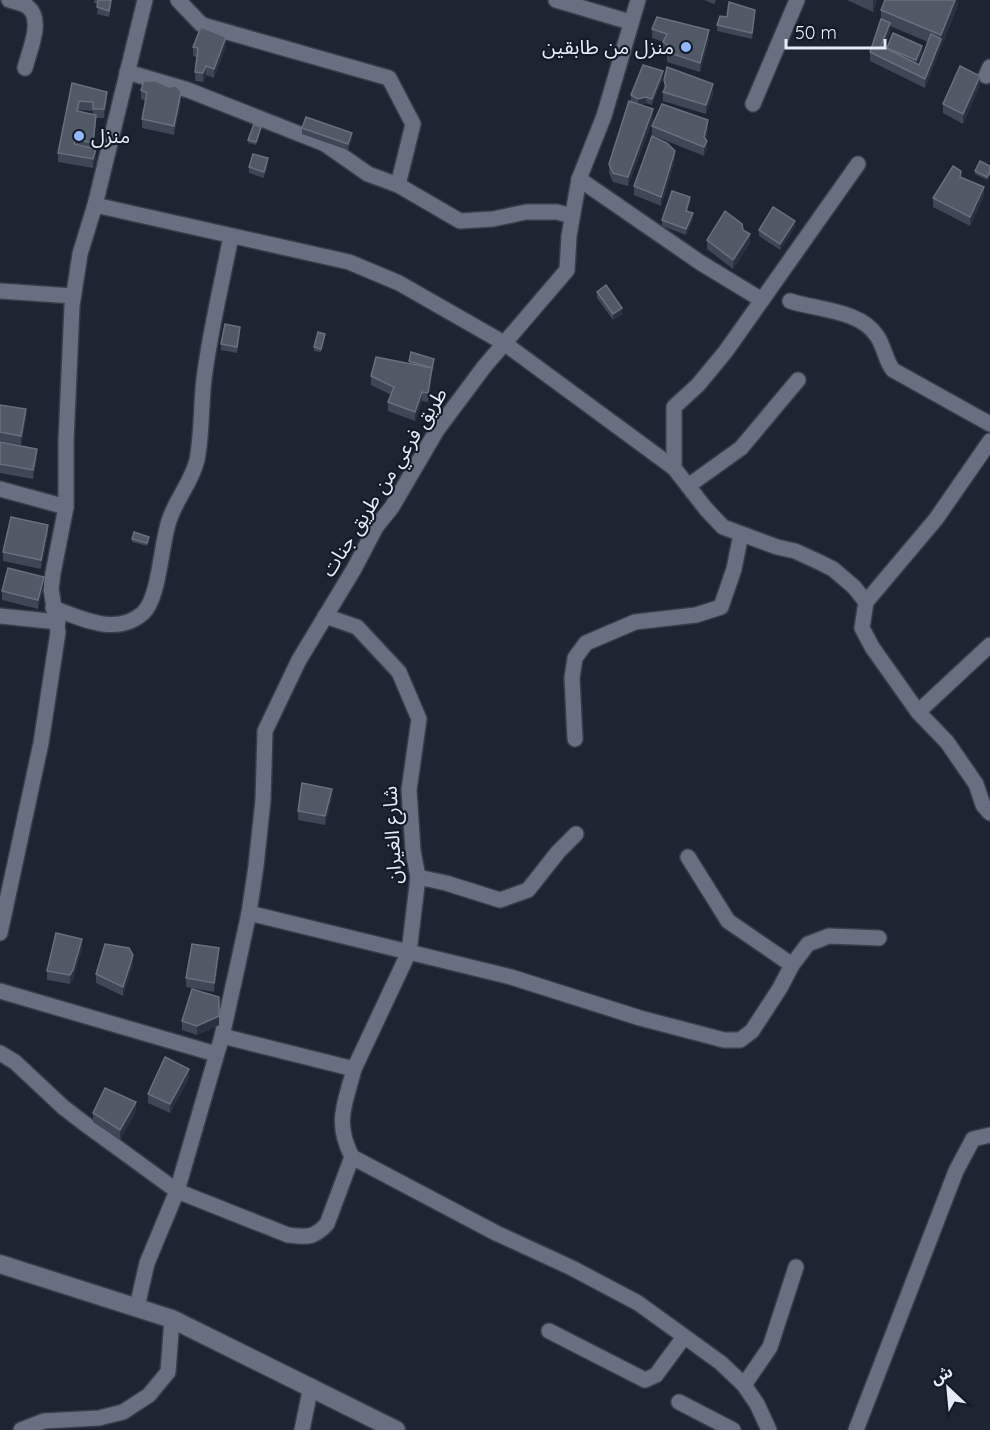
<svg xmlns="http://www.w3.org/2000/svg" width="990" height="1430" font-family="Quicksand,'Noto Sans Arabic',sans-serif">
	<style>
		.lines { fill: none; stroke-linecap: round; stroke-linejoin: round }
		.street-casing { stroke: #383e49; stroke-width: 18 }
		.secondary-casing { stroke: #383e49; stroke-width: 21 }
		.street { stroke: #676f80; stroke-width: 15 }
		.secondary { stroke: #676f80; stroke-width: 18 }
		.wall { fill: #404655; fill-rule: evenodd }
		.shaded-wall { fill: #2a3140 }
		.building { fill: #515866; stroke: #696f7d; stroke-width: 1.5 }
		.poi-dot { fill: #94b7fd; stroke: #141b28; stroke-width: 2 }
		.labels { text-anchor: middle; stroke-width: 4.5; stroke-linejoin: round; paint-order: stroke }
		.poi-label { font-size: 20px; fill: #e6ebf5; stroke: #141b28; text-anchor: end }
		.street-label { font-size: 20px; fill: #e6ebf5; stroke: #141b28 }
	</style>
	<rect width="100%" height="100%" fill="#1d2432"/>
	<g class="lines">
		<defs>
			<g id="street">
				<path d="M9 0C15 2 23 3 28 7 44 20 29 51 25 68"/>
				<path d="M178 0 201 24 206 26 389 78 413 124 398 185"/>
				<path d="M556 0 630 22"/>
				<path d="M127 72 188 90 325 144 368 174 398 185 460 221 493 219 526 212H557L572 216"/>
				<path d="M986 76 990 67"/>
				<path d="M753 104 797 0"/>
				<path d="M858 164 726 351 698 385 674 407V468L706 509 723 527 777 547 795 551 819 562 833 569 854 587 866 602 862 628 872 647 918 712 947 742 976 784 983 805 990 813"/>
				<path d="M579 179 701 263 762 300"/>
				<path d="M95 205 349 262 399 283 504 343 674 468"/>
				<path d="M0 291 73 296"/>
				<path d="M790 301C818 310 860 310 877 336 885 348 885 360 893 370L990 424"/>
				<path d="M688 486 741 448 798 380"/>
				<path d="M0 489 66 507"/>
				<path d="M866 602 936 519 990 441"/>
				<path d="M53 608C81 618 116 637 143 613 160 598 161 540 170 518 177 498 192 481 197 460 202 434 201 405 204 379 210 331 222 283 231 236"/>
				<path d="M0 616 58 622"/>
				<path d="M325 616 357 627 399 672 419 719 409 790 413 851 418 877 409 952 354 1069"/>
				<path d="M918 712 990 645"/>
				<path d="M575 739 572 678 575 658 586 643 635 622 696 615 721 607 734 569 741 534"/>
				<path d="M688 857 728 921 792 965"/>
				<path d="M418 877 446 883 500 900 528 890 558 852 576 834"/>
				<path d="M249 913 511 977 640 1018 724 1040H740L752 1031 780 988 792 965 808 944 829 936 879 938"/>
				<path d="M0 933 41 743 58 632 51 589 53 573 66 507V442L72 306 80 254 95 205 145 0"/>
				<path d="M0 991 216 1054"/>
				<path d="M222 1036 354 1069C345 1105 334 1121 352 1157L496 1233 572 1268 638 1303 721 1363 744 1385 757 1404 769 1430"/>
				<path d="M0 1053 15 1062 63 1107 89 1127 177 1191 288 1235C306 1237 313 1239 327 1224L352 1157"/>
				<path d="M137 1307 147 1263 177 1191 222 1036 236 973 249 913 256 866 263 800 265 731 299 660 354 569 376 527 392 507 437 430 484 367 567 270 569 236 579 179 604 116 638 0"/>
				<path d="M549 1331 645 1380 656 1375 684 1337"/>
				<path d="M744 1385 770 1347 796 1267"/>
				<path d="M679 1402 733 1430"/>
				<path d="M21 1430 44 1421 99 1418 123 1412 149 1395 168 1372 172 1319"/>
				<path d="M302 1430 311 1386"/>
				<path d="M856 1430 956 1171 973 1139 990 1135"/>
			</g>
			<path id="secondary" d="M0 1264 172 1319 396 1430"/>
		</defs>
		<use href="#street" class="street-casing"/>
		<use href="#secondary" class="secondary-casing"/>
		<use href="#street" class="street"/>
		<use href="#secondary" class="secondary"/>
	</g>
	<g class="wall">
		<path d="M94 0H112L109 17 97 14 98 4 94 3Z"/>
		<path d="M704 0H716L714 4Z"/>
		<path d="M847 0H877L873 12Z"/>
		<path d="M958 0V5L941 47 925 88 870 61V52L881 19V10ZM890 26 928 42 919 65 917 64 922 52 887 48V49L884 48 890 32Z"/>
		<path d="M755 16 752 39 717 31V25L727 17Z"/>
		<path d="M652 29 709 39 700 72 667 62V54L663 51V42L652 38Z"/>
		<path d="M226 46 214 78 206 75 203 82 195 81 196 57 193 56V47Z"/>
		<path d="M663 77 652 105 646 103 640 105 653 119 628 186 613 182 609 173V164L631 102V95Z"/>
		<path d="M664 80 713 94 706 114 663 101V92L664 90Z"/>
		<path d="M72 83 107 101 104 118H96L93 148 96 158 93 168 58 162V153ZM79 110 93 111V114L79 111Z"/>
		<path d="M980 85 963 124 943 113V104Z"/>
		<path d="M141 90 181 102 174 135 142 128V119L146 101 141 99Z"/>
		<path d="M652 126 708 129 706 139 707 150 704 156 652 135Z"/>
		<path d="M302 128 352 139 348 150 302 134Z"/>
		<path d="M261 130 256 145 248 143V140Z"/>
		<path d="M675 160 661 206 634 195V186Z"/>
		<path d="M268 165 264 178 249 173V167Z"/>
		<path d="M990 166V175L987 180 975 174V171Z"/>
		<path d="M961 178 984 196 970 226 933 207V198Z"/>
		<path d="M690 203 687 211 693 219 686 235 662 226V220Z"/>
		<path d="M795 227 780 250 759 236V230Z"/>
		<path d="M743 230 750 243 733 269 707 249V240Z"/>
		<path d="M597 292 622 314 613 320 597 298Z"/>
		<path d="M240 333 237 353 221 350V344Z"/>
		<path d="M325 337 321 352 314 351V347Z"/>
		<path d="M409 361 434 365 432 373 428 402 422 401 415 421 388 411V402L391 395 371 385V376L409 364Z"/>
		<path d="M0 405 26 418 21 445 0 441Z"/>
		<path d="M0 442 37 458 33 479 0 473Z"/>
		<path d="M48 534 41 569 3 561V552Z"/>
		<path d="M132 539 149 540 147 546 132 542Z"/>
		<path d="M44 586 38 609 2 600V591Z"/>
		<path d="M332 798 325 825 298 820V811Z"/>
		<path d="M82 948 73 979 70 984 47 980V971Z"/>
		<path d="M219 957 214 992 186 987V978Z"/>
		<path d="M133 964 123 996 96 983V974Z"/>
		<path d="M182 1021 219 1025 197 1035 182 1030Z"/>
		<path d="M189 1078 170 1113 148 1103V1094Z"/>
		<path d="M136 1111 120 1140 93 1122V1113Z"/>
	</g>
	<g class="shaded-wall">
		<path d="M873 0H877L873 12Z"/>
		<path d="M955 0H958V5L941 47V35Z"/>
		<path d="M755 10V16L752 39V33Z"/>
		<path d="M890 23V32L881 55V46Z"/>
		<path d="M709 30V39L700 72V63Z"/>
		<path d="M226 37V46L214 78V69Z"/>
		<path d="M941 39V48L925 88V79Z"/>
		<path d="M922 46V52L916 66V60Z"/>
		<path d="M206 66V75L203 82V73Z"/>
		<path d="M663 71V77L652 105V99Z"/>
		<path d="M980 76V85L963 124V114Z"/>
		<path d="M713 84V94L706 114V105Z"/>
		<path d="M107 92V101L104 118V109Z"/>
		<path d="M181 92V102L174 135V126Z"/>
		<path d="M646 97V103L638 105V99Z"/>
		<path d="M653 109V119L628 186V177Z"/>
		<path d="M96 115V124L93 152V143Z"/>
		<path d="M708 120V129L704 146V137Z"/>
		<path d="M352 133V139L348 150V144Z"/>
		<path d="M707 141V150L704 156V147Z"/>
		<path d="M96 149V158L93 168V159Z"/>
		<path d="M675 151V160L661 206V197Z"/>
		<path d="M268 158V165L264 178V172Z"/>
		<path d="M984 187V196L970 226V217Z"/>
		<path d="M690 197V203L686 217V211Z"/>
		<path d="M693 213V219L686 235V229Z"/>
		<path d="M795 221V227L780 250V244Z"/>
		<path d="M750 234V243L733 269V260Z"/>
		<path d="M622 308V314L613 320V314Z"/>
		<path d="M240 327V333L237 353V347Z"/>
		<path d="M434 359V365L432 373 428 402V393L432 368Z"/>
		<path d="M422 392V401L415 421V412Z"/>
		<path d="M26 409V418L21 445V436Z"/>
		<path d="M37 449V458L33 479V470Z"/>
		<path d="M48 525V534L41 569V560Z"/>
		<path d="M44 577V586L38 609V600Z"/>
		<path d="M332 789V798L325 825V816Z"/>
		<path d="M82 939V948L73 979 70 984V975Z"/>
		<path d="M219 948V957L214 992V983Z"/>
		<path d="M133 955V964L123 996V987Z"/>
		<path d="M219 997V1025L197 1035V1026Z"/>
		<path d="M189 1069V1078L170 1113V1104Z"/>
		<path d="M136 1102V1111L120 1140V1130Z"/>
	</g>
	<g class="building">
		<path d="M98 0H111L109 11 97 7Z"/>
		<path d="M885 0H955L941 35 881 10Z"/>
		<path d="M729 2 755 10 752 33 717 25 720 16 727 17Z"/>
		<path d="M657 17 709 30 700 63 667 52 669 46 663 42 667 34 652 29Z"/>
		<path d="M881 19 890 23 881 46 919 65 931 34 941 39 925 79 870 52Z"/>
		<path d="M201 27 226 37 214 69 206 66 203 73 195 72 198 48 193 47Z"/>
		<path d="M893 33 922 46 916 60 887 48Z"/>
		<path d="M643 65 663 71 652 99 646 97 638 99 631 95Z"/>
		<path d="M960 66 980 76 963 114 943 104Z"/>
		<path d="M667 67 713 84 706 105 663 92 666 86 664 80Z"/>
		<path d="M144 81H156L169 87 176 86 181 92 174 126 142 119 147 93 141 90Z"/>
		<path d="M72 83 107 92 104 109H93V102L79 101 77 111 96 115 93 143 75 139 74 144 96 149 93 159 58 153Z"/>
		<path d="M629 101 653 109 628 177 613 173 609 164Z"/>
		<path d="M662 104 708 120 704 137 707 141 704 147 652 126Z"/>
		<path d="M306 117 352 133 348 144 302 128Z"/>
		<path d="M254 124 261 127 256 142 248 140Z"/>
		<path d="M652 136 667 143 675 151 661 197 634 186Z"/>
		<path d="M253 154 268 158 264 172 249 167Z"/>
		<path d="M980 161 990 166V172L987 177 975 171Z"/>
		<path d="M953 166 961 171 960 177 984 187 970 217 933 198Z"/>
		<path d="M672 191 690 197 686 211 693 213 686 229 662 220Z"/>
		<path d="M773 207 795 221 780 244 759 230Z"/>
		<path d="M725 211 742 224 743 230 750 234 733 260 707 240Z"/>
		<path d="M606 285 622 308 613 314 597 292Z"/>
		<path d="M225 324 240 327 237 347 221 344Z"/>
		<path d="M318 332 325 334 321 349 314 347Z"/>
		<path d="M411 352 434 359 432 368 409 361Z"/>
		<path d="M376 357 432 368 428 393 422 392 415 412 388 402 394 387 371 376Z"/>
		<path d="M0 405 26 409 21 436 0 432Z"/>
		<path d="M0 442 37 449 33 470 0 464Z"/>
		<path d="M11 517 48 525 41 560 3 552Z"/>
		<path d="M134 532 149 537 147 543 132 539Z"/>
		<path d="M8 568 44 577 38 600 2 591Z"/>
		<path d="M302 783 332 789 325 816 298 811Z"/>
		<path d="M56 933 82 939 73 970 70 975 47 971Z"/>
		<path d="M105 944 129 948 133 955 123 987 96 974Z"/>
		<path d="M192 944 219 948 214 983 186 978Z"/>
		<path d="M192 989 219 997V1016L197 1026 182 1021Z"/>
		<path d="M165 1057 189 1069 170 1104 148 1094Z"/>
		<path d="M105 1088 136 1102 120 1130 93 1113Z"/>
	</g>
	<g class="poi-dot">
		<circle cx="686" cy="47" r="6"/>
		<circle cx="79" cy="136" r="6"/>
	</g>
	<g class="labels">
		<g class="poi-label">
			<text x="674" y="54">منزل من طابقين</text>
			<text x="91" y="143" text-anchor="start">منزل</text>
		</g>
		<g class="street-label">
			<text transform="translate(384 482) rotate(-58)" y="7">طريق فرعي من طريق جنات</text>
			<text transform="translate(392 835) rotate(-93)" y="7">شارع الغيران</text>
		</g>
	</g>
	<g transform="translate(948 1388) rotate(334)" stroke="#141b28" stroke-width="4.5" paint-order="stroke">
	<path d="M0-4.5L10 22L0 15L-10 22Z" fill="#e6ebf5"/>
	<text y="-9" font-size="16" font-weight="bold" text-anchor="middle" fill="#e6ebf5">ش</text>
	</g>
	<path d="M786 39v9h99v-9" fill="none" stroke="#e6ebf5" stroke-width="3"/>
	<text x="795" y="39" font-size="18" fill="#e6ebf5" stroke="#141b28" stroke-width="4.5" paint-order="stroke">50 m</text>
</svg>
